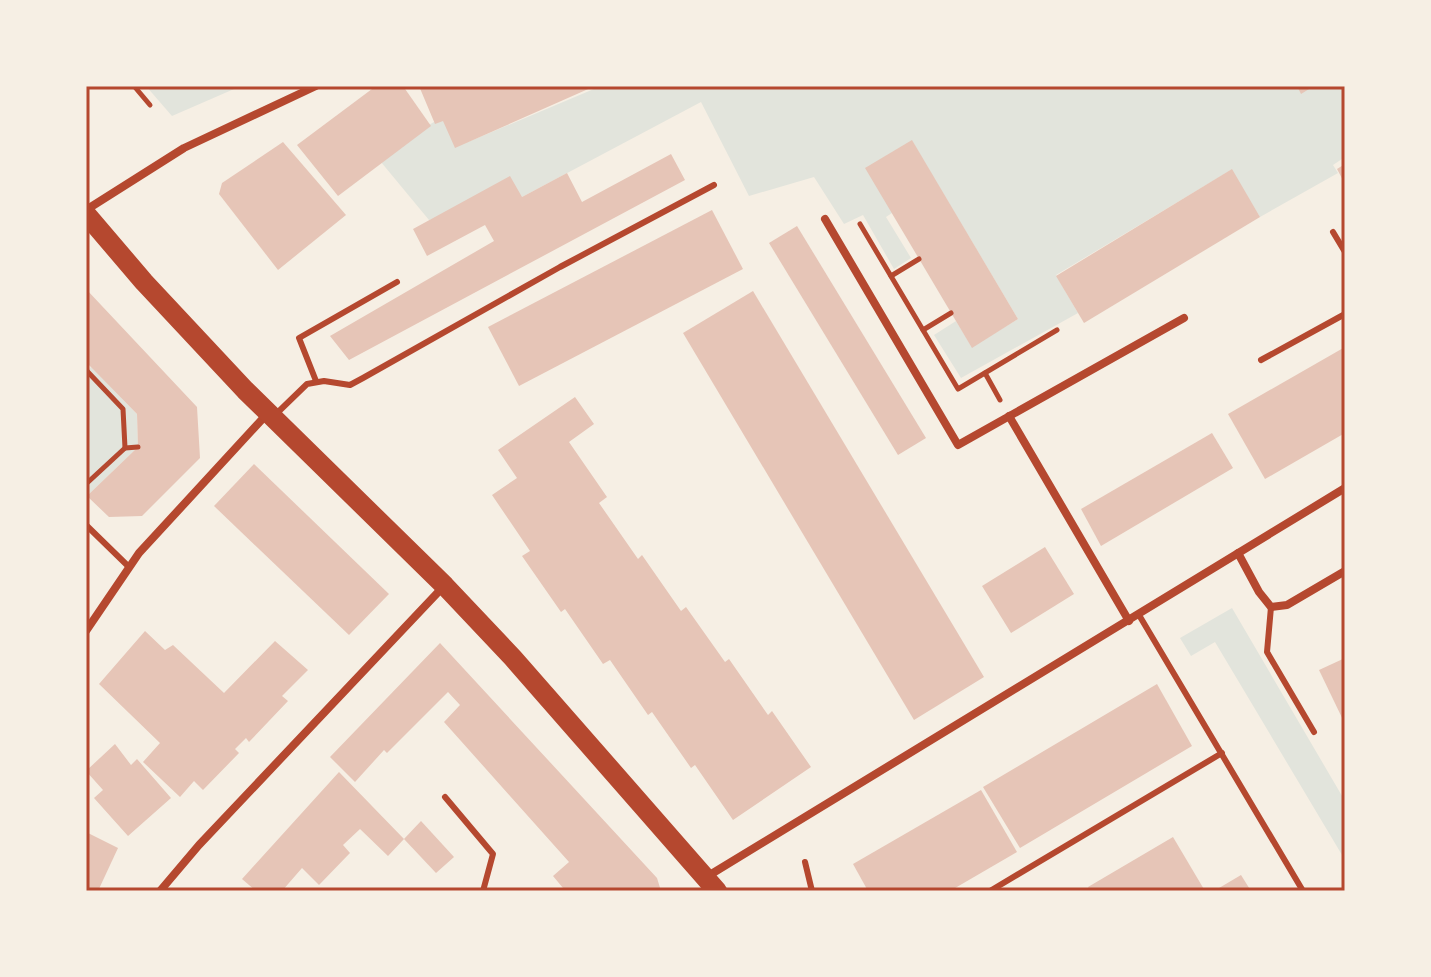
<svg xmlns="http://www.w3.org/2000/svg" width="1431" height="977" font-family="Manrope,sans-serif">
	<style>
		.green { fill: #e2e4dc }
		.building { fill: #e6c5b7 }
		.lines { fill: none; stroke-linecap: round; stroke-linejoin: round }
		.path { stroke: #b5482f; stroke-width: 5 }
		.service { stroke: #b5482f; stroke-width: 6 }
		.minor { stroke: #b5482f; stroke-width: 8 }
		.primary { stroke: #b5482f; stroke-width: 20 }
		.neatline { fill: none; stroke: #b5482f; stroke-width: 3 }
	</style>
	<rect width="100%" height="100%" fill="#f6efe4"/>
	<g class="green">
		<path d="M146 86H241L172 116Z"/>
		<path d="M601 86H1345V157L1333 165 1338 173 1260 217 1231 170 1056 275 1078 313 961 378 934 335 956 321 972 347 1018 319 912 141 892 213 886 217 911 258 894 269 863 215 844 224 814 177 749 196 701 102 522 197 429 220 376 156 451 112 468 142Z"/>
		<path d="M91 367 137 414 138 447 87 496 86 373Z"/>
		<path d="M1232 608 1345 801V860L1215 642 1191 656 1180 638Z"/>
	</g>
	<g class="building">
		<path d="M376 86H403L431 126 338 196 297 145Z"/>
		<path d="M419 86H595L455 148 443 121 435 124Z"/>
		<path d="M1297 86H1314L1301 94Z"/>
		<path d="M912 140 1018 319 972 348 865 168Z"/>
		<path d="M283 142 346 215 278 270 219 194 222 183Z"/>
		<path d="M671 154 685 180 349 360 330 336 494 241 485 225 427 256 413 229 510 176 522 197 567 173 582 202Z"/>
		<path d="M1345 164V184L1337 169Z"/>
		<path d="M1232 169 1260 217 1084 323 1056 276Z"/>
		<path d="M712 210 743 269 519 386 488 327Z"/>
		<path d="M797 226 926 438 898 455 769 243Z"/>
		<path d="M86 289 197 407 200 458 142 516 109 517 87 496 138 447 137 414 86 362Z"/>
		<path d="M753 291 984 677 914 720 683 333Z"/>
		<path d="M1345 347V433L1265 479 1228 414Z"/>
		<path d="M575 397 594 424 569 442 607 497 599 503 638 559 642 555 681 611 686 607 725 662 729 659 768 715 772 711 811 767 733 820 695 765 691 768 652 712 648 715 610 660 603 664 565 609 561 612 522 556 530 551 492 495 517 478 498 450Z"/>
		<path d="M1212 433 1233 468 1101 546 1081 509Z"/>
		<path d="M254 464 389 594 349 635 214 506Z"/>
		<path d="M1045 547 1074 594 1011 633 982 586Z"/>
		<path d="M145 631 165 650 173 645 224 693 275 641 308 670 282 696 288 701 249 742 246 738 235 749 239 753 203 790 194 781 180 797 143 762 160 743 99 684Z"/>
		<path d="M440 643 657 878 661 891H559L563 888 553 876 569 862 444 722 460 705 448 692 387 753 384 750 355 782 330 757Z"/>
		<path d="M1345 658V724L1319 670Z"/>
		<path d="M1157 684 1192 746 1020 848 983 787Z"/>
		<path d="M115 744 131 765 137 759 171 798 128 836 94 798 103 790 86 771Z"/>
		<path d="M339 772 404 839 388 856 360 829 343 845 350 853 319 885 302 868 282 891H256L242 879Z"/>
		<path d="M981 790 1017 852 950 891H868L853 864Z"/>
		<path d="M421 821 454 857 436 873 404 839Z"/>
		<path d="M86 832 118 848 98 891H86Z"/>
		<path d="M1173 837 1205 891H1090L1088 887Z"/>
		<path d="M1241 875 1251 891H1214Z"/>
	</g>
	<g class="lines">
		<g class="path">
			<path d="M134 86 150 105"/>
			<path d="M860 224 958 389 1057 330"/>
			<path d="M891 276 919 259"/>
			<path d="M923 330 951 313"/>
			<path d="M86 370 123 409 125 448 86 484"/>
			<path d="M985 373 1000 400"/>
			<path d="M125 448 138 447"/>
		</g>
		<g class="service">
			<path d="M1333 232 1345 252"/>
			<path d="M1261 360 1345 314"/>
			<path d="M316 381 299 338 397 282"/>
			<path d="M275 415 307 384 324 381 350 385 363 378 560 267 714 185"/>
			<path d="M86 525 129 567"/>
			<path d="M1271 607 1267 652 1314 732"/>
			<path d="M1139 615 1303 891"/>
			<path d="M445 797 493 854 483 891"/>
			<path d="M805 862 812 891"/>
			<path d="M990 891 1222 753"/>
		</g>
		<g class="minor">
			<path d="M86 210 184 148 316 86"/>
			<path d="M825 219 958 445 1184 318"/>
			<path d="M1009 416 1129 621"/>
			<path d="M1238 553 1259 592 1271 607 1287 605 1345 571"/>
			<path d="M86 631 139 553 267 414"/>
			<path d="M708 876 1345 488"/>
			<path d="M160 891 199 845 443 587"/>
		</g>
		<path class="primary" d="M86 214 144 282 245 390 445 586 513 658 717 891"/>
	</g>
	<rect width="1431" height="977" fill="none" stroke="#f6efe4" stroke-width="176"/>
	<rect x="88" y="88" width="1255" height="801" class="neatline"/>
</svg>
